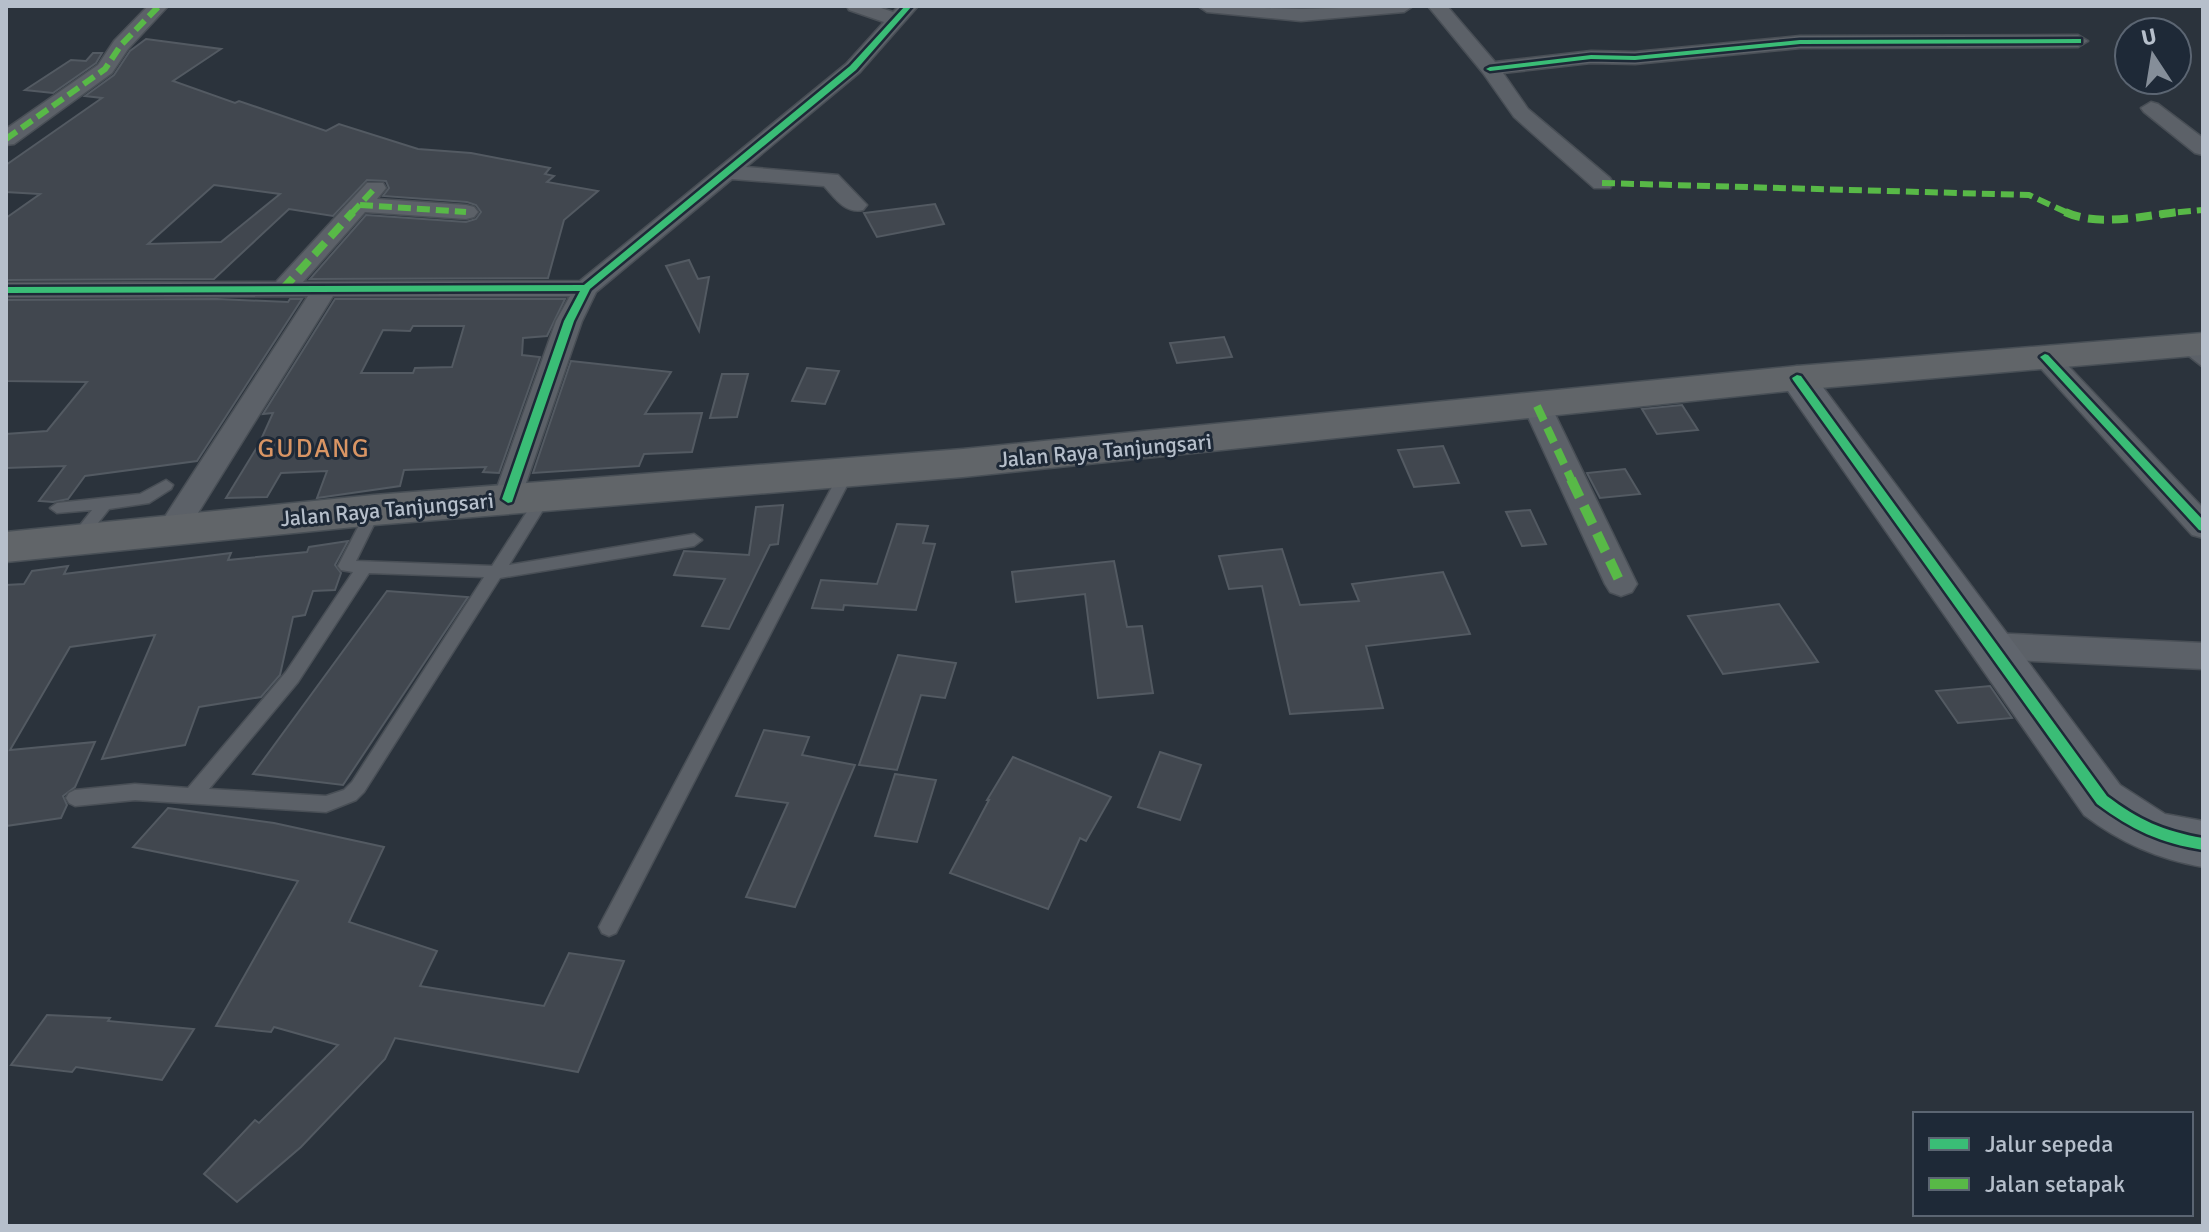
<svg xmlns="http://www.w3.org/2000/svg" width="2209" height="1232" font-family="Signika,sans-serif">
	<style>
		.building { fill: #41474f; stroke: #535a62; stroke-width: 2; fill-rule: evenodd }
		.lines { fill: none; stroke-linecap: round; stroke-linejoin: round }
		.lane-casing { stroke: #494f56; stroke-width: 3 }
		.street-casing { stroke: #494f56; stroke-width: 3 }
		.secondary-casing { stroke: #494f56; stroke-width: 3 }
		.highway-casing { stroke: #484f56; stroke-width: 3 }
		.lane { fill: #5c6168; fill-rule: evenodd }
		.street { fill: #5c6168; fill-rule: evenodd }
		.secondary { fill: #60656d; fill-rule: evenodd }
		.highway { fill: #616569; fill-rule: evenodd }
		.quiet-far2 { stroke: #58b947; stroke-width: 6; stroke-dasharray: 13 6; stroke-linecap: butt }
		.quiet-far1 { stroke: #58b947; stroke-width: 8; stroke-dasharray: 16 8; stroke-linecap: butt }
		.quiet { stroke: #58b947; stroke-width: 10; stroke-dasharray: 20 10; stroke-linecap: butt }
		.cycleway-casing { stroke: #1e2937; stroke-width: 5 }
		.cycleway { fill: #3abd76; fill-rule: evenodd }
		.labels { text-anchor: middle; stroke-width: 6; stroke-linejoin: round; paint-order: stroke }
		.street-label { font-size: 22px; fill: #b6bfcb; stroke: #1e2937 }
		.quarter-label { font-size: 26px; letter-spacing: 2px; fill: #d99564; stroke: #1e2937 }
	</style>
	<rect width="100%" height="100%" fill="#2b333c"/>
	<g class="building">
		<path d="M146 39 221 49 173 81 235 103 239 101 326 131 339 124 418 149 471 153 550 168 545 174 554 176 547 182 598 191 564 220 548 278 310 279 366 215 466 222 476 219 481 212 476 205 467 202 383 196 389 188 386 181 367 180 333 216 289 209 214 279 6 280V218L40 194 6 192V165L102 98 85 96 114 75 130 51ZM214 185 280 194 221 242 148 244Z"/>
		<path d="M93 53H102L96 63 53 93 25 90 71 60 86 61Z"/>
		<path d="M935 204 944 224 877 237 864 213Z"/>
		<path d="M689 260 698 279 709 277 699 331 666 266Z"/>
		<path d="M217 299 288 302 290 299H302L197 461 85 476 68 499 53 502 39 501 65 466 6 468V434L47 431 87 382 6 381V300Z"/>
		<path d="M335 299H565L547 336 523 338 522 355 540 357 499 473 483 472 486 467 404 470 400 486 317 498 327 471 281 473 267 497 226 498 259 444 273 413 263 414ZM413 326H464L452 367 415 368 413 373H361L383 330 410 331Z"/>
		<path d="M1224 337 1232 357 1177 363 1170 343Z"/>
		<path d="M571 361 671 372 645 414 702 413 692 452 644 454 639 466 533 473Z"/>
		<path d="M807 368 839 371 825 404 792 401Z"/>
		<path d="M722 374H748L737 417 710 418Z"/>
		<path d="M1682 405 1698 430 1657 434 1642 409Z"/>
		<path d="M1443 446 1459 483 1414 487 1398 450Z"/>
		<path d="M1625 469 1640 494 1600 498 1587 473Z"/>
		<path d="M783 505 778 544 770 545 729 629 702 626 725 579 674 575 684 551 749 555 756 507Z"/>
		<path d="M1530 510 1546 544 1522 546 1506 512Z"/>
		<path d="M897 524 928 526 923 543 935 544 916 610 844 605 843 610 812 608 821 580 877 584Z"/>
		<path d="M348 541 335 565 341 573 335 590 313 591 305 615 293 617 280 675 261 697 199 707 185 745 102 759 155 635 70 647 10 750 95 742 75 787 63 796 67 805 61 818 6 826V585L24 584 32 571 68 566 64 574 231 553 228 560 307 552 309 547Z"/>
		<path d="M1282 549 1300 605 1359 601 1352 584 1443 572 1470 634 1366 646 1383 708 1290 714 1262 586 1229 589 1219 556Z"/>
		<path d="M1114 561 1127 627 1142 626 1153 693 1098 698 1085 594 1016 602 1012 572Z"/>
		<path d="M387 591 468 597 343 785 253 774Z"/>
		<path d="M1779 604 1818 662 1723 674 1688 616Z"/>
		<path d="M898 655 956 663 945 698 921 695 897 770 859 765Z"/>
		<path d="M1990 686 2012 718 1958 723 1936 691Z"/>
		<path d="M764 730 809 737 802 755 855 765 795 907 746 897 788 803 736 796Z"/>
		<path d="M1160 752 1201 765 1180 820 1138 807Z"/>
		<path d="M1013 757 1111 797 1086 841 1080 838 1048 909 950 873 989 800H987Z"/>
		<path d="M895 774 936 780 917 842 875 836Z"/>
		<path d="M168 808 274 823 384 847 349 922 437 951 420 986 544 1006 569 953 624 961 578 1072 395 1038 385 1059 301 1147 237 1202 204 1174 255 1120 259 1123 338 1045 274 1027 271 1032 216 1026 298 881 133 847Z"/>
		<path d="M47 1015 110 1018 108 1021 194 1029 162 1080 76 1067 72 1072 11 1065Z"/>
	</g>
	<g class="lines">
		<defs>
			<g id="lane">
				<path d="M2185 342 2203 356V367L2180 349V343Z"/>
				<path d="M847 467 854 472 616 933 609 936 602 933 599 927 602 921 840 472Z"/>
				<path d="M166 480 173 485 171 489 149 503 109 509 83 542 78 543 70 538 92 510 57 513 50 508 57 503 140 494Z"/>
				<path d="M544 492 551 497 509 565 694 534 702 540 694 546 500 578 364 792 356 800 326 812 135 800 75 806 69 803 66 798 69 793 75 790 135 784 188 788 286 672 353 572 341 570 338 566 369 506H379L381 510 356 561 492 566 539 493ZM369 573 484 577 352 782 344 790 326 796 209 789 298 682Z"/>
			</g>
			<g id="street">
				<path d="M148 6H168L128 49 112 73 14 144 6 145V129L98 65 114 41Z"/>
				<path d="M847 6H875L893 12 899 6H918L860 72 746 167 838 175 867 205 863 210C845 214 835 198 824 186L732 179 596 292 582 321 518 506 508 509 498 506 493 499 556 321 570 296H333L183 537 172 540 161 537 157 529 308 296 6 297V283L276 282 367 183H383L386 188 377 199 466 205 474 207 478 212 474 217 466 219 365 212 303 282 580 281 846 64 884 22 849 10Z"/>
				<path d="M1198 6 1301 9 1413 6 1404 12 1301 21 1207 12Z"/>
				<path d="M1428 6H1447L1495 62 1591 51 1635 52 1800 36 2078 35 2088 41 2078 47 1800 48 1635 64 1591 63 1503 73 1528 109 1610 178 1613 183 1610 188H1594L1514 117 1483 73Z"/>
				<path d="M2151 102 2158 104 2203 138V155L2195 153 2144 112 2141 108Z"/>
				<path d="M2045 349 2054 351 2203 508V538L2192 535 2036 363 2032 357 2036 351Z"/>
				<path d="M1537 397 1547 400 1551 406 1637 584 1632 592 1621 596 1610 592 1605 584 1523 406 1527 400Z"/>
				<path d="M1990 633 2203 643V669L1990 659 1978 655 1974 646 1978 637Z"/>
			</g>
			<path id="secondary" d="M1797 366 1810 370 2120 785 2165 814 2203 821V867C2158 859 2121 843 2084 815L1779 378 1784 370Z"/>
			<path id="highway" d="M2203 333V355L1797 390 963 477 374 525 6 562V532L374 495 963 449 1797 366Z"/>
		</defs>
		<use href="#lane" class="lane-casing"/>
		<use href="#street" class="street-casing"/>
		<use href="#secondary" class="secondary-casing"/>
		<use href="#highway" class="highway-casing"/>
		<use href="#lane" class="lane"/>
		<use href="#street" class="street"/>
		<use href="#secondary" class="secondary"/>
		<use href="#highway" class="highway"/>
		<g class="quiet-far2">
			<path d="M6 139 105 69 121 45 159 6"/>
			<path d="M1602 183 2029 195 2070 214"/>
			<path d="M360 205 466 212"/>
			<path d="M351 214 375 188"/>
			<path d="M2159 214 2203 210"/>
		</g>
		<g class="quiet-far1">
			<path d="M2065 212C2098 227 2143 216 2178 212"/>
			<path d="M282 290 353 212"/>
			<path d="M1537 406 1572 481"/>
		</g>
		<path class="quiet" d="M1571 479 1621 584"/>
		<defs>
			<g id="cycleway">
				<path d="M905 6H912L856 70 590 289 574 321 512 502 508 503 502 499 564 321 580 291 6 293V287L584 285 850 66Z"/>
				<path d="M2078 39H2081V43L1800 44 1635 60 1591 59 1490 71 1486 69 1490 67 1591 55 1635 56 1800 40Z"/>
				<path d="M2045 354 2048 355 2203 520V531L2199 530 2042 359 2040 357Z"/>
				<path d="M1797 375 1801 376 2107 796C2139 820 2163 831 2203 838V850C2160 843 2132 830 2097 804L1793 380 1792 378Z"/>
			</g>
		</defs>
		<use href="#cycleway" class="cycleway-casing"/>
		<use href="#cycleway" class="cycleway"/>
	</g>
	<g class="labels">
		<g class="street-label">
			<text transform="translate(1105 450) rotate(-5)" y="8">Jalan Raya Tanjungsari</text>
			<text transform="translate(387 509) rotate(-5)" y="8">Jalan Raya Tanjungsari</text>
		</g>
		<g class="quarter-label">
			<text x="314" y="457">GUDANG</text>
		</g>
	</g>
	<rect width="2209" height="1232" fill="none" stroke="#b6bfcb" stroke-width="16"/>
	<rect x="1913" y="1112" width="280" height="104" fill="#1e2937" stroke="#5b6572" stroke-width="2"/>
	<rect x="1929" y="1138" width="40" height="12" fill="#3abd76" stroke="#5b6572" stroke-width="2"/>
	<text x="1985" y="1152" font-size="24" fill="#b6bfcb">Jalur sepeda</text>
	<rect x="1929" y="1178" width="40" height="12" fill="#58b947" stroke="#5b6572" stroke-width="2"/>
	<text x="1985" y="1192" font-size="24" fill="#b6bfcb">Jalan setapak</text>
	<g transform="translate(2153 56) rotate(348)"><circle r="38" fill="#1e2937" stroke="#5b6572" stroke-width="2"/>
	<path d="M0-6L14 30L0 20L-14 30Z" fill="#858e99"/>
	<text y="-12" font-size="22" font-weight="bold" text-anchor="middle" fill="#b6bfcb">U</text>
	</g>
</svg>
